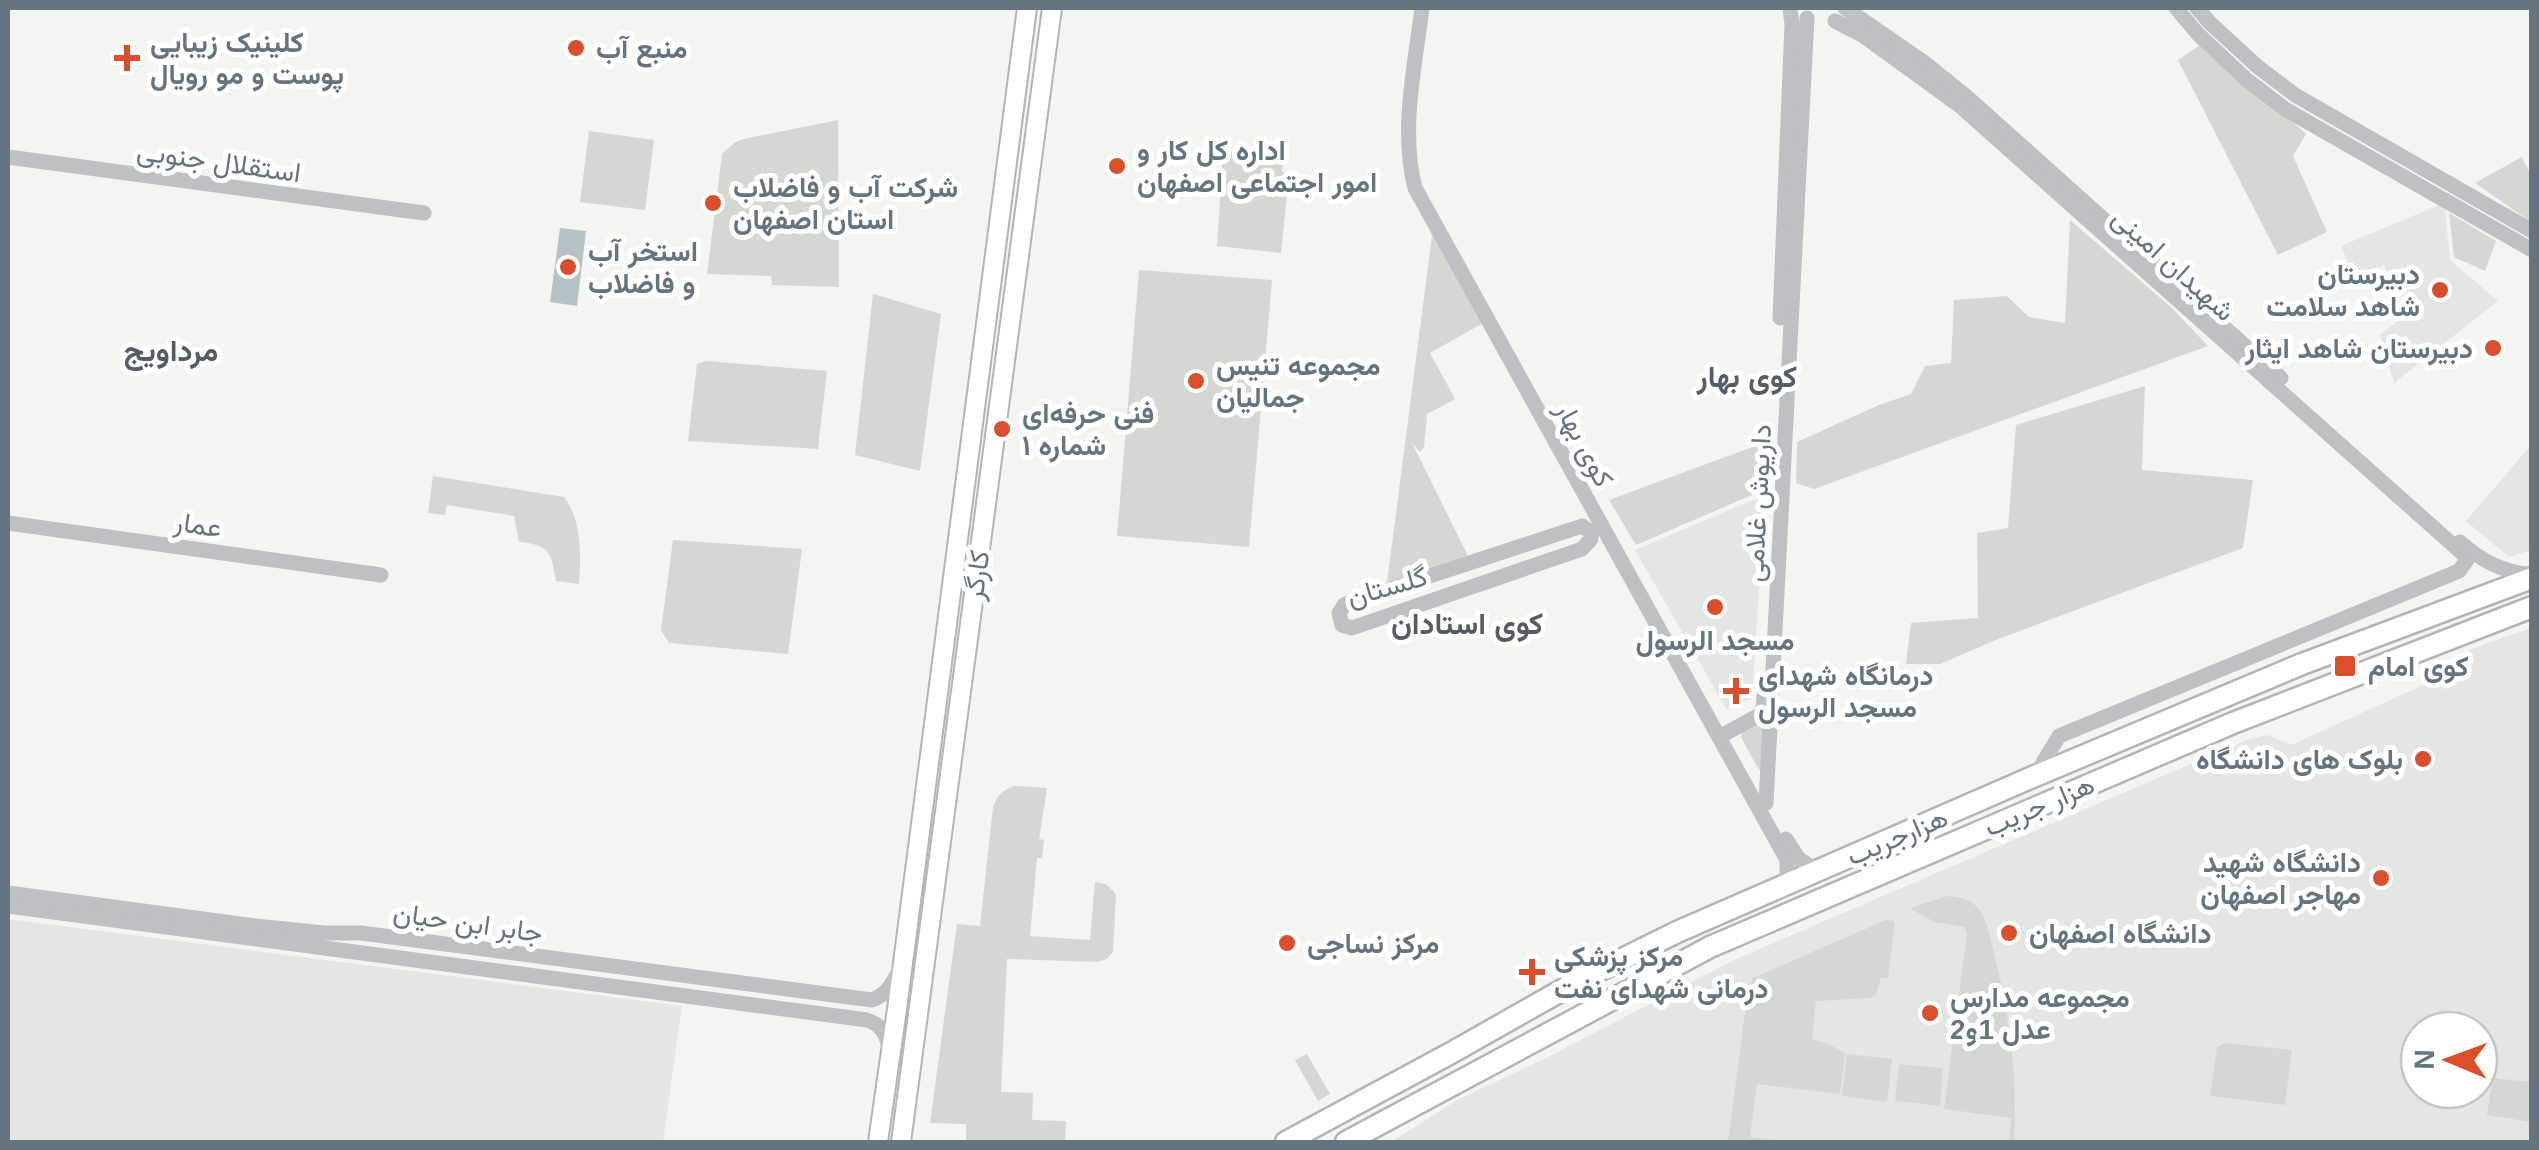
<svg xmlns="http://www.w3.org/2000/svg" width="2539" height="1150" font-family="Helvetica,Vazirmatn,sans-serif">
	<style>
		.built { fill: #e5e6e4; fill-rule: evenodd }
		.green { fill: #d3d9d0 }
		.water { fill: #b6c2c6 }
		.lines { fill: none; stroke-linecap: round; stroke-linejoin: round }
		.secondary-casing { stroke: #afb5b9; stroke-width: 22 }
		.primary-casing { stroke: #b0b5b8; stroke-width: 25 }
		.tertiary { stroke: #bdc1c4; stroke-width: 15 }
		.secondary { stroke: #fff; stroke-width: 18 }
		.primary { stroke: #fff; stroke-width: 20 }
		.poi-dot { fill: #da4e2b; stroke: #fff; stroke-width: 4 }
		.labels { text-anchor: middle; stroke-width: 10; stroke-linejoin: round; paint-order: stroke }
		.poi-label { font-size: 28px; font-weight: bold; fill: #647580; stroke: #fff; text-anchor: start }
		.street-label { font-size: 28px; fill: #647580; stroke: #fff }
		.neighbourhood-label { font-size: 30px; font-weight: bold; fill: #525d66; stroke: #fff }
	</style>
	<rect width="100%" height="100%" fill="#f4f4f0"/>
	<g class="built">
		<path d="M2439 205 2445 208 2450 260 2498 301 2394 383 2380 335 2406 315 2384 265 2355 278 2341 246Z"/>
		<path d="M2531 445V550L2509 557 2466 521Z"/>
		<path d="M1765 495 1752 698 1727 710 1635 550Z"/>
		<path d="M2531 628V1142H1391L1459 1099 1548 1057 1734 960 2249 739 2267 735 2291 745 2474 662 2468 650ZM2419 1030H2479V1090H2419Z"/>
		<path d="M8 919 682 1006 663 1142H8Z"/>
	</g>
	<g class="green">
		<path d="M2206 41 2306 134 2293 156 2327 232 2278 255 2178 60Z"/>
		<path d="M838 120 839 287 772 285 771 276 707 274 722 154 734 143 743 139Z"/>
		<path d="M589 131 654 140 645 210 580 202Z"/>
		<path d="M1223 151 1283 159 1282 171 1289 175 1281 253 1217 246Z"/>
		<path d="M2522 157 2531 175V222L2475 183Z"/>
		<path d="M2449 213 2496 241 2485 271 2454 257Z"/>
		<path d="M2070 220 2172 308 2208 346 1814 489 1796 483 1797 442 1879 405 1911 394 1925 366 1951 363 1954 300 2007 296 2029 317 2065 323Z"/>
		<path d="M1433 228 1485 322 1430 353 1455 399 1427 414 1424 447 1420 452 1412 443 1471 562 1386 590Z"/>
		<path d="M1139 270 1272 280 1249 547 1117 536Z"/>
		<path d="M873 294 941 314 920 471 855 455Z"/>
		<path d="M706 361 827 371 818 449 688 441 697 364Z"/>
		<path d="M2145 386 2142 470 2253 480 2243 548 1998 639 1940 664H1906L1911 623 1978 618 1977 533 2008 528 2016 425Z"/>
		<path d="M1766 442 1761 491 1636 545 1609 500Z"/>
		<path d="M433 476 564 497C582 521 581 555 579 584L556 581C551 552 550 545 519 542L514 516 447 505 445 515 428 513Z"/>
		<path d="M673 540 802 549 788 654 669 643 661 630Z"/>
		<path d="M1767 718 1764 770H1759L1741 737 1742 732Z"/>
		<path d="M1015 786 1047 788 1039 839 1044 840 1042 858H1037L1030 936 1090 940 1095 882 1106 884 1116 894 1113 952 1107 959 1098 962 1007 959 1001 1092 1033 1093 1032 1120 1066 1121 1065 1142H966V1124L930 1123 957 924 980 926 993 807C998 795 1002 790 1015 786Z"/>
		<path d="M1947 896C1957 897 1969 898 1976 906 1988 918 1991 941 1995 957 2010 1019 2018 1078 2014 1142H2009L2011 1118 1944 1109 1967 933 1964 927 1934 922 1910 908Z"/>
		<path d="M1888 919 1895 922 1888 978H1881L1876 995 1871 998 1816 1001 1812 1040 1827 1043 1845 1054 1840 1094 1757 1084 1750 1137 1793 1142H1728L1748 990 1753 978Z"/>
		<path d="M2225 1043 2292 1050 2285 1105 2210 1096 2217 1047Z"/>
		<path d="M1307 1054 1330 1094 1318 1101 1295 1060Z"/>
		<path d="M1847 1054 1892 1059 1887 1102 1842 1096Z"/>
		<path d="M1899 1064 1943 1068 1940 1106 1895 1101Z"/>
		<path d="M2492 1078 2531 1082V1122L2487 1115Z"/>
	</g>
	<path class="water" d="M560 228 586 231 577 306 550 302Z"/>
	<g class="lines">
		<defs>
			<g id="secondary">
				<path d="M878 1142 897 1009 1027 8"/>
				<path d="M901 1142 1052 8"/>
			</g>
			<g id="primary">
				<path d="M1286 1142 1451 1053 1580 980 1677 932 2035 776 2302 664 2532 578"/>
				<path d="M1346 1142 1710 947 2233 723 2532 607"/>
			</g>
		</defs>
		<use href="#secondary" class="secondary-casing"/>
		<use href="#primary" class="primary-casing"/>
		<g class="tertiary">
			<path d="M1422 8C1415 66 1400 130 1415 188L1787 860V875L1783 885"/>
			<path d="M1845 8 1925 63 1966 96 2281 378"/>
			<path d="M2176 8 2198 34 2247 80 2285 109 2532 250"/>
			<path d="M2197 8 2210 23 2258 67 2295 95 2532 231"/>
			<path d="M1835 21 1862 35 1960 106 2462 553 2467 560 2459 571 2059 736 2035 776"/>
			<path d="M8 157 424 213"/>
			<path d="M1780 318 1792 24 1790 8"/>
			<path d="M8 523 381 575"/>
			<path d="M1582 526 1591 532V539L1582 549 1352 628 1342 625 1339 613 1345 604Z"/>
			<path d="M2460 542C2481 561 2503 572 2532 575"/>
			<path d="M1719 737 1763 713 1764 696"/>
			<path d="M1758 806 1766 803 1807 18"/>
			<path d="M1786 839 1799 859 1817 871"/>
			<path d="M8 893 255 926 324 933H361L872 1000C888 994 893 982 901 967"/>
			<path d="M8 906 867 1020C882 1025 886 1034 889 1048"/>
		</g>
		<use href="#secondary" class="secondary"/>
		<use href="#primary" class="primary"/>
	</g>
	<g class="poi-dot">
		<circle cx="576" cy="48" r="10"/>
		<path d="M122 43h10v10h10v10h-10v10h-10v-10h-10v-10h10z"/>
		<circle cx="1117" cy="166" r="10"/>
		<circle cx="713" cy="203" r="10"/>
		<circle cx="568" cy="267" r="10"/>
		<circle cx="2440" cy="290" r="10"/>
		<circle cx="2493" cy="348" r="10"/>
		<circle cx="1196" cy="381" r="10"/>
		<circle cx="1002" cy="429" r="10"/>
		<circle cx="1715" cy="607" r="10"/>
		<rect x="2333" y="654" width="24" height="24" rx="5"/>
		<path d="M1731 676h10v10h10v10h-10v10h-10v-10h-10v-10h10z"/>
		<circle cx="2423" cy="759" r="10"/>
		<circle cx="2381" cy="878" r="10"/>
		<circle cx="2009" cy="933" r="10"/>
		<circle cx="1287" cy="943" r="10"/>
		<path d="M1527 957h10v10h10v10h-10v10h-10v-10h-10v-10h10z"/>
		<circle cx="1930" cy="1013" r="10"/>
	</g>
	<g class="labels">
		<g class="poi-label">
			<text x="150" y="52">کلینیک زیبایی<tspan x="150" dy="32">پوست و مو رویال</tspan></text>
			<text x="596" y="58">منبع آب</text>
			<text x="1137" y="160">اداره کل کار و<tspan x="1137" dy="32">امور اجتماعی اصفهان</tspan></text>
			<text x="733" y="197">شرکت آب و فاضلاب<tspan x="733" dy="32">استان اصفهان</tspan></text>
			<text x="588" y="261">استخر آب<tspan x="588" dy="32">و فاضلاب</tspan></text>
			<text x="2420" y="284" text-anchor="end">دبیرستان<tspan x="2420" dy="32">شاهد سلامت</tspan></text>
			<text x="2473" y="358" text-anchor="end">دبیرستان شاهد ایثار</text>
			<text x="1216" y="375">مجموعه تنیس<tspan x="1216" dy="32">جمالیان</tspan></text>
			<text x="1022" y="423">فنی حرفه‌ای<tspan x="1022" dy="32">شماره ۱</tspan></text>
			<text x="1715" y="650" text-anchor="middle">مسجد الرسول</text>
			<text x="2368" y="676">کوی امام</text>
			<text x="1758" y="685">درمانگاه شهدای<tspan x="1758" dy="32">مسجد الرسول</tspan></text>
			<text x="2403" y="769" text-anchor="end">بلوک های دانشگاه</text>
			<text x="2361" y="872" text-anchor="end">دانشگاه شهید<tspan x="2361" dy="32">مهاجر اصفهان</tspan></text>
			<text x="2029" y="943">دانشگاه اصفهان</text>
			<text x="1307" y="953">مرکز نساجی</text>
			<text x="1554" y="966">مرکز پزشکی<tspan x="1554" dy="32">درمانی شهدای نفت</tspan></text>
			<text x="1950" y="1007">مجموعه مدارس<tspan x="1950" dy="32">عدل 1و2</tspan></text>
		</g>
		<g class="street-label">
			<text transform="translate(219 161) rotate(8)" y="10">استقلال جنوبی</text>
			<text transform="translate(2174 264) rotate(42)" y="10">شهیدان امینی</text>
			<text transform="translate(1585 444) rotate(62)" y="10">کوی بهار</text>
			<text transform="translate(1757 503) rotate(-87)" y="10">داریوش غلامی</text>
			<text transform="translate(198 524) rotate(8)" y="10">عمار</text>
			<text transform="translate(976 575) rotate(-82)" y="10">کارگر</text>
			<text transform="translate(1387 586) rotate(-16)" y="10">گلستان</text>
			<text transform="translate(2039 805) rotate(-23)" y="10">هزار جریب</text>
			<text transform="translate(1897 836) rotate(-23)" y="10">هزارجریب</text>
			<text transform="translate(468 922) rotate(8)" y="10">جابر ابن حیان</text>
		</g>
		<g class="neighbourhood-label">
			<text x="171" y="361">مرداویج</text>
			<text x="1747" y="387">کوی بهار</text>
			<text x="1467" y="634">کوی استادان</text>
		</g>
	</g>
	<rect width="2539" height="1150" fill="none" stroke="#647580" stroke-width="20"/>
	<g transform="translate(2449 1060) rotate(271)"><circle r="48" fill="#ffffff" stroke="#c1c8cc" stroke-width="2.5"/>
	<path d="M0-8L18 38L0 25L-18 38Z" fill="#da4e2b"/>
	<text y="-15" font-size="28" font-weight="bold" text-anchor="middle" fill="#647580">N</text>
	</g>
</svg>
